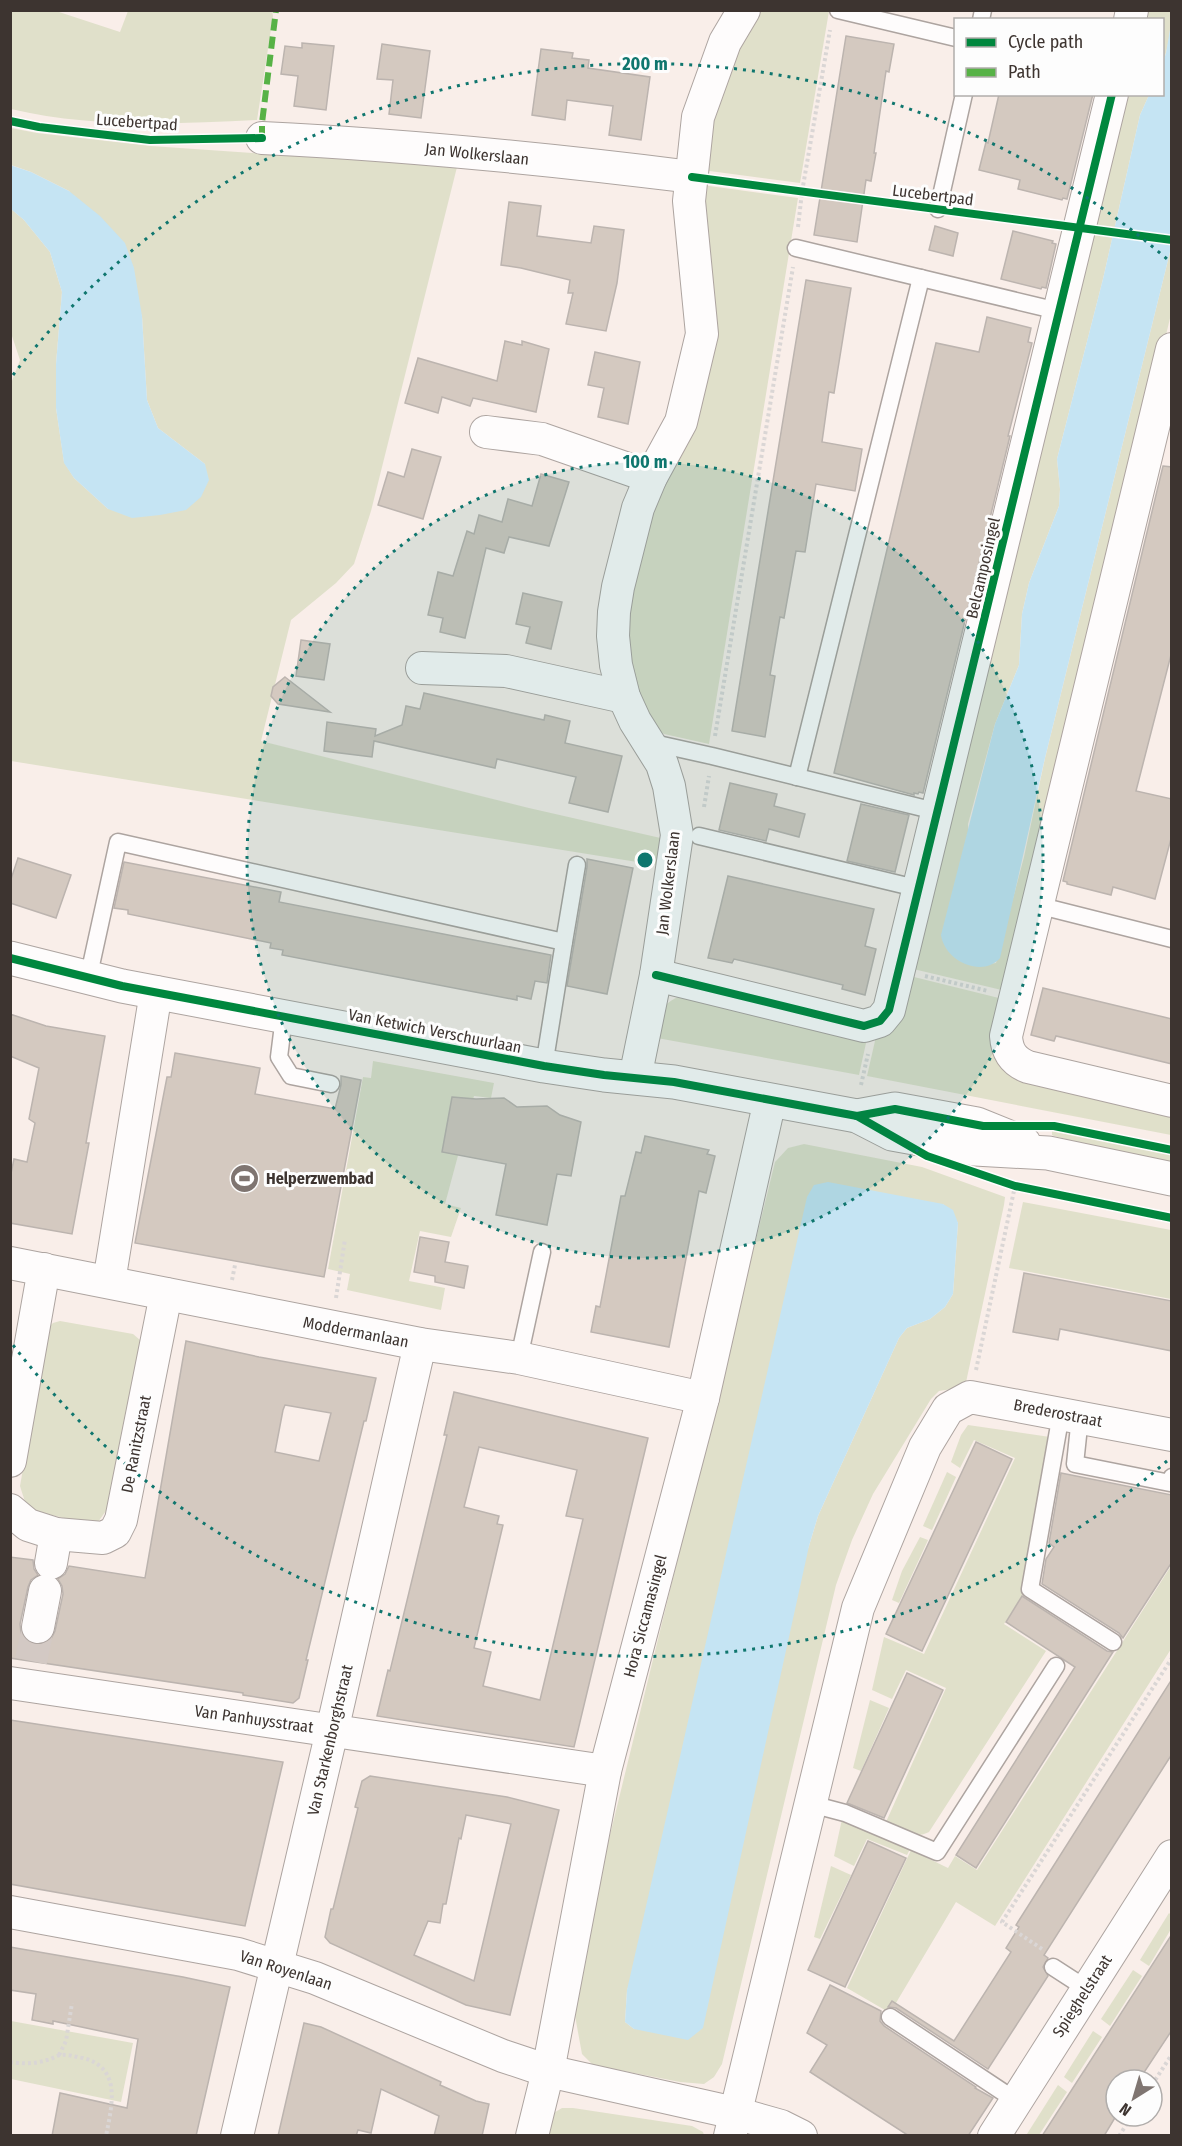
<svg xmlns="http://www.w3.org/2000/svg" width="1182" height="2146" font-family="'Fira Sans Condensed',sans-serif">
	<rect width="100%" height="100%" fill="#f9eee9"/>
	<g fill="#e0e0ca" fill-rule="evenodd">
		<path d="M11 10 56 11 120 32 128 11H272L273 16 257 120C175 124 91 128 11 109Z"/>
		<polygon points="757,11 829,11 800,183 702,170 723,74"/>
		<path d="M1144 11H1171C1171 28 1169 46 1163 62L1162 20H1142Z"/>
		<polygon points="1122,95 1149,95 1140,115 1103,279 1057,459 1060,489 1059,506 1029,583 1022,614 1019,665 995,724 968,824 974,966 996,963 1024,857 1045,758 1171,248 1171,314 1010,992 909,968"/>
		<polygon points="11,128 37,133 151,146 457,167 371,511 354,564 336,583 291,620 261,741 529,808 665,839 662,866 11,761 10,386 20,360 11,333 11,209 24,220 50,252 62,292 56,364 56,408 64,462 74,478 108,509 205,464 158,428 147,400 142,316 69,191 31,172 11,165"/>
		<polygon points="702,185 798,198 709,744 664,734 655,728 636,702 626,613 639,537 684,443"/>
		<polygon points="906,975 1007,1000 996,1049 1171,1110 1171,1135 867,1076 877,1032"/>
		<path d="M687 995 868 1034 859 1075 657 1038C662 1015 659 1000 687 995Z"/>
		<polygon points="373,1061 494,1083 491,1098 474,1096 445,1204 461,1208 451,1237 420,1231 409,1281 445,1288 441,1310 347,1290 350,1274 328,1269 363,1077 371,1078"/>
		<polygon points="1052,1131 1171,1154 1171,1165 1054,1136 1052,1135"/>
		<path d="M804 1144 922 1167 1005 1197 1004 1205 965 1387 939 1391 931 1399 873 1494 852 1540 836 1585 722 2064 714 2077 704 2084 680 2082 593 2065 582 2054 571 1994 775 1162 788 1148ZM943 1204 958 1223 953 1294 945 1307 930 1319 907 1328 899 1338 818 1516 809 1546 634 2029 625 2022 627 1990Z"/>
		<polygon points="1023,1202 1171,1230 1171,1299 1009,1268"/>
		<polygon points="60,1321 133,1334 140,1340 143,1353 108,1508 98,1522 89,1524 35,1511 26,1505 20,1486 48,1328 53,1323"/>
		<path d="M968 1425 1050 1437 1022 1597 1004 1624 1046 1651 929 1832C913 1840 901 1829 886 1822L946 1688 906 1670 892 1699 872 1690 884 1637 924 1654 1015 1458 974 1440 960 1468 951 1462 961 1435Z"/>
		<polygon points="947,1472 956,1477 932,1530 923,1526"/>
		<polygon points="920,1537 928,1540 899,1603 892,1600 902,1571"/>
		<polygon points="1171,1566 1171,1649 995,1926 956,1902 890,2013 847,1988 911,1850 948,1868 955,1856 977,1870"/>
		<polygon points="870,1700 889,1708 861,1771 853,1768"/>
		<polygon points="842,1819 910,1849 907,1855 867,1839 854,1866 834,1856"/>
		<polygon points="831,1866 851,1875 820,1939 814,1937"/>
		<polygon points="1169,1913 1171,1915 1171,1929 1149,1966 1140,1960"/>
		<polygon points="1133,1970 1142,1976 1110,2026 1101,2019"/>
		<polygon points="11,2021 133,2043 121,2102 11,2079"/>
		<polygon points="1093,2031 1102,2037 1072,2083 1064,2077"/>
		<polygon points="1058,2085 1067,2092 1039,2135 1027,2134"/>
		<polygon points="562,2108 573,2108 692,2126 703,2132 704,2135 544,2136 552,2114"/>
	</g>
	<g fill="#c5e4f3">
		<path d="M1171 24V248L1045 758 1000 958C983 978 945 962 941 935L995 724 1019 665 1022 614 1029 583 1059 506 1060 489 1057 459 1103 279 1140 115 1149 95 1162 94 1163 62 1166 53Z"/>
		<polygon points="10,165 31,172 69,191 100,216 125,243 134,268 142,316 147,400 158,428 205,464 209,480 201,497 186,510 160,515 132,518 108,509 74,478 64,463 56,408 56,364 62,292 50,252 24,220 11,209"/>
		<polygon points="828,1182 943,1204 953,1210 958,1223 953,1294 945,1307 930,1319 907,1328 899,1338 818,1516 809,1546 703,2028 688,2040 634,2029 625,2022 627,1990 807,1197 814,1185"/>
	</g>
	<g fill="#d4c9c0" stroke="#bcb4af" stroke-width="1.5" fill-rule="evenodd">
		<polygon points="846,36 894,44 889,72 886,71 874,153 876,153 871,181 866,180 857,242 814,235"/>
		<polygon points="302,43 334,46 326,110 294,106 298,76 281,74 285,46 302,48"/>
		<polygon points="382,44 430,51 421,118 389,114 393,80 377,79"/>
		<polygon points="541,49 573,53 572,58 589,60 588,68 650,77 641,140 609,135 613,106 567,100 565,120 532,115"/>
		<polygon points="999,94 1093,94 1067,199 1063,198 1062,200 1018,189 1020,180 979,170 986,142 988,143"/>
		<polygon points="509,202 541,206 537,236 591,243 594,226 624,230 617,283 606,331 566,324 573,293 568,293 570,280 521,268 501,265"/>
		<polygon points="935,226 958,233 953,256 929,250"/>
		<polygon points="1013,231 1053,241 1052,243 1056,244 1046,288 1042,287 1041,289 1001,279"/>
		<polygon points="806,280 851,288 834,393 829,392 822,442 862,449 855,491 816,484 805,552 796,551 784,618 780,617 770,675 775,676 765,737 732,731"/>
		<polygon points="987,317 1031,328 1028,342 1032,343 1008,436 1010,436 923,793 919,792 918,794 914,793 914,795 834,773 936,343 979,352"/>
		<polygon points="505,341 522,345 522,341 549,349 536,412 473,398 470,406 442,397 438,413 405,403 418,358 497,381"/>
		<polygon points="595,352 640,362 628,424 598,417 604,388 588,385"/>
		<polygon points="412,449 441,457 423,519 378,505 388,472 404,477"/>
		<polygon points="1163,466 1172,467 1172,651 1136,791 1172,799 1172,835 1155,899 1113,887 1111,895 1067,884 1067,882 1063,881"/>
		<polygon points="541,474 569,482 549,546 509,537 504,553 486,548 465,638 440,632 443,618 428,615 438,572 453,576 467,531 474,534 479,515 502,522 508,499 532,506"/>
		<polygon points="523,593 562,602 551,649 526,643 530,627 516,624"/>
		<polygon points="301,640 330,644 324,680 296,676"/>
		<polygon points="285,677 330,712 278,704 271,696 273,687"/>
		<polygon points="424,693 544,720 545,715 570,721 565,743 622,756 608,812 569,803 576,777 497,759 495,768 374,741 372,757 324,751 327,722 376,729 375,736 402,725 406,706 420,709"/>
		<polygon points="730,783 777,794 774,806 805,814 799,837 769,829 766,841 719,830"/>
		<polygon points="861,804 909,815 895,872 847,861"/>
		<polygon points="18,858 71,875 56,918 10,903 10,882"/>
		<polygon points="587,859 633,868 607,994 567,986 587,867"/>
		<polygon points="124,862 281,892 279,902 551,955 547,983 535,981 531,999 517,996 517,1000 282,955 283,950 270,948 271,943 128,914 128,910 114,908"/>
		<polygon points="728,876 874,909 865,946 876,949 865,995 842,989 843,985 777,969 734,959 732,963 708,958"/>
		<polygon points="1043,988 1172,1019 1172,1064 1056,1036 1054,1041 1031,1035"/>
		<polygon points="10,1014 46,1026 105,1036 86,1143 89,1143 72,1234 10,1223 10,1178 14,1159 27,1162 35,1123 29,1119 39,1068 10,1056"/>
		<polygon points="175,1053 260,1068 255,1094 335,1109 341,1085 341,1076 361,1080 324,1277 135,1243 167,1077 171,1077"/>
		<polygon points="452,1097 476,1099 504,1098 517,1107 547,1106 560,1115 581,1122 571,1176 557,1174 547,1225 496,1215 506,1164 442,1152"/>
		<polygon points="645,1136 709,1150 707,1154 715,1156 706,1193 699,1191 669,1347 591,1332 596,1306 600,1307 621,1196 625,1196 636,1152 641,1153"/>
		<polygon points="420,1237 449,1242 445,1262 468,1266 464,1288 435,1282 435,1276 414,1272"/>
		<polygon points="1024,1273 1172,1301 1172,1351 1060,1329 1058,1340 1013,1332"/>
		<path d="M186 1341 259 1357 376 1378 366 1421H364L306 1660H308L299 1698 293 1703 243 1695V1693L10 1658V1557L33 1560 34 1569 38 1575 31 1580 28 1587 20 1624 21 1633 26 1640 35 1645 44 1644 51 1639 55 1631 63 1594 62 1586 58 1579 65 1574 69 1566 145 1578ZM285 1405 331 1413 319 1461 275 1452 283 1410Z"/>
		<path d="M454 1392 648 1438 574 1747 377 1716 388 1670 390 1671 447 1435H444ZM479 1447 577 1470 566 1516 583 1519 540 1700 483 1686 491 1652 474 1648 503 1525 497 1524 499 1516 464 1507Z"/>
		<polygon points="976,1442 1012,1459 922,1651 886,1634"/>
		<polygon points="1061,1473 1172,1495 1172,1562 1123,1638 1119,1633 1042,1584 1046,1559 1054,1547 1049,1543"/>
		<polygon points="1022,1596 1107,1651 1113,1652 976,1868 956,1855 1075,1667 1006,1622"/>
		<polygon points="907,1673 943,1690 884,1818 847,1803"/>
		<polygon points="1172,1679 1172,1754 1044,1955 1048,1958 1043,1967 1048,1976 988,2069 896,2008 888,2007 892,2001 954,2041 1011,1952 1006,1948 1019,1927 1016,1925"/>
		<polygon points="10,1720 283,1762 245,1926 10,1884"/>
		<path d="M370 1776 507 1797 559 1810 510 2015 466 2005 330 1943 325 1937 331 1909H333L358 1808 355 1807 362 1781ZM466 1815 511 1824 474 1981 414 1955 428 1921 440 1923 443 1904H446L459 1838 461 1839Z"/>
		<polygon points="868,1841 906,1858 845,1987 808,1970"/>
		<polygon points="1172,1934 1172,2030 1139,2080 1116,2080 1116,2116 1104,2136 1042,2136"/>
		<polygon points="10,1947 183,1977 230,1987 196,2136 52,2136 60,2093 127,2108 138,2039 53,2021 53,2024 32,2020 36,1994 10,1990"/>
		<polygon points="830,1985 881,2011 880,2021 884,2026 976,2087 975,2088 993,2098 968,2136 909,2136 810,2072 827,2045 807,2033"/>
		<polygon points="304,2023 321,2027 441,2082 440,2085 476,2101 489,2104 482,2136 434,2136 439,2116 381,2089 371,2133 358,2130 356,2136 278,2136"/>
	</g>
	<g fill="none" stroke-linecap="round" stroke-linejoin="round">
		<polyline stroke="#d3c9c4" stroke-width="32" stroke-dasharray="32 16" stroke-linecap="butt" points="31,1661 38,1627"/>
		<defs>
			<g id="lane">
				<polyline points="838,10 956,38"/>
				<polyline points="981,20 983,10"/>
				<polyline points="938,209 964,94"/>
				<polyline points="796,248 1058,311"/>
				<polyline points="649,742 712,756 939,812"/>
				<polyline points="797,777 921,278"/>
				<polyline points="699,836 920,889"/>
				<polyline points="1037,905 1172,939"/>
				<polyline points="564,942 577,865"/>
				<polyline points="88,979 118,842 564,942 544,1066"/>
				<polyline points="284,1017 279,1057 291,1076 331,1084"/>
				<polyline points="519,1358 542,1252"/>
				<polyline points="1061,1414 1030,1589 1113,1642"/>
				<polyline points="1080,1417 1075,1464 1170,1483 1172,1477"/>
				<polyline points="811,1804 845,1813 937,1852 1056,1666"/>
				<polyline points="1053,1967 1087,1989"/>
				<polyline points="890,2017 1015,2100"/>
			</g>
			<g id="street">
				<polyline points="1130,20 1132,10"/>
				<path d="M262 138C406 145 549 159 692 177"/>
				<path d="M1172 349 1006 1036C1007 1052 1013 1061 1028 1067L1172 1101"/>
				<polyline points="486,432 542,439 651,477"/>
				<polyline points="422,668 506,671 624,697"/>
				<polyline points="656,975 864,1026 880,1021 889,1010 1112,94"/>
				<polyline points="635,1078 656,975 677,835 669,786 662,764 635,721 624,697 616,665 613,636 614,612 618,587 638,508 651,477 681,422 702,334 689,201 698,117 725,42 744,10"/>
				<polyline points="10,1263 420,1344 519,1358 703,1398"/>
				<polyline points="109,1282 156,992"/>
				<polyline points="10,1461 44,1269"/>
				<polyline points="10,1510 28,1525 56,1534 103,1538 115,1532 121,1520 166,1294"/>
				<polyline points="51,1563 56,1534"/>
				<polyline points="38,1627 45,1591"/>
				<polyline points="10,1683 605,1771"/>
				<polyline points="10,1912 238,1954 315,1978 503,2056 548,2071 735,2113 781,2126 801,2136"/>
				<polyline points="237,2136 332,1731 420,1344"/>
				<polyline points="532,2136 548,2071 605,1771 703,1398 770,1100"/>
				<polyline points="730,2136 858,1608 925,1447 948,1409 970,1397 1172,1435"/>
				<polyline points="994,2136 1172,1856"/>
			</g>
			<g id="secondary">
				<polyline points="10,958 122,986 544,1066 604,1075 674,1082 857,1116 892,1134 975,1149 1048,1153 1172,1179"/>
				<polyline points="857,1116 895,1109 977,1124 1024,1143"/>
			</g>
		</defs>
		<use href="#lane" stroke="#ada4a0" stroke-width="19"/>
		<use href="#street" stroke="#ada4a0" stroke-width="34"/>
		<use href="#secondary" stroke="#ada4a0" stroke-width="35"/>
		<g stroke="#dad6d5" stroke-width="4" stroke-dasharray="3 3" stroke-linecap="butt">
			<polyline points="798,227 802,192 830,30"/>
			<polyline points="715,736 793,267"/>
			<polyline points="704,807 709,776"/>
			<polyline points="925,976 988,991"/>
			<polyline points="861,1085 868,1054"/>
			<polyline points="232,1280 235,1265"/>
			<polyline points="336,1298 345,1239"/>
			<polyline points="976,1370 1015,1186"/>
			<polyline points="1042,1949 1002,1922 1172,1658"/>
			<polyline points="59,2055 66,2041 72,2003"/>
			<path d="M10 2062C22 2064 35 2064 47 2060 52 2059 56 2056 60 2055 68 2054 75 2057 83 2058 122 2068 112 2105 106 2136"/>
			<polyline points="1152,2085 1172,2054"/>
			<polyline points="1119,2136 1132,2116"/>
		</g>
		<use href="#lane" stroke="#fefcfc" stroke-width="16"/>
		<use href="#street" stroke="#fefcfc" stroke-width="32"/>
		<use href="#secondary" stroke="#fefcfc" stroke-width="33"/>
		<polyline stroke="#57b246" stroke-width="6" stroke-dasharray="12 6" stroke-linecap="butt" points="262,138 262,123 276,10"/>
		<defs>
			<g id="cycleway">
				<polyline points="10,121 39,127 150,140 262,138"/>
				<polyline points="692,177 1172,240"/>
				<polyline points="10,958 122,986 544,1066 604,1075 674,1082 857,1116 927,1156 1015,1186 1172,1218"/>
				<polyline points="656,975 864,1026 880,1021 889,1010 1112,94"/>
				<polyline points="857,1116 895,1109 983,1126 1054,1126 1172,1150"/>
			</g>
		</defs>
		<use href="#cycleway" stroke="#fdfdfd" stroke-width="11"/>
		<use href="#cycleway" stroke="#00873e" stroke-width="8"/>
	</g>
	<circle cx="645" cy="860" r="398" fill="#0f766e" fill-opacity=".12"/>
	<g fill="none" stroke="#0f766e" stroke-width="3" stroke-dasharray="3 6">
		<circle cx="645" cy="860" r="398"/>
		<path d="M1167 1461A796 796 0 0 1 13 1345M13 375A796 796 0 0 1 1167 259"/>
	</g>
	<defs>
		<symbol id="stadium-disc" viewBox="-11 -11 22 22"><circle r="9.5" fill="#7f7571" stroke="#fdfdfd"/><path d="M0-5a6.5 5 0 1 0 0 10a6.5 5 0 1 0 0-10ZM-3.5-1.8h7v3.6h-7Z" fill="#fff"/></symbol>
	</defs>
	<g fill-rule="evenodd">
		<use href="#stadium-disc" x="228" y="1162" width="33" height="33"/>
	</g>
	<g text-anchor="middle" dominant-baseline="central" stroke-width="6" stroke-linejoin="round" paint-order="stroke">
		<g font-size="16" fill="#3d3430" stroke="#fdfdfd">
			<text transform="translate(137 122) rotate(4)">Lucebertpad</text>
			<text transform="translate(477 154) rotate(6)">Jan Wolkerslaan</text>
			<text transform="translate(933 195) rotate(7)">Lucebertpad</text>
			<text transform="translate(983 568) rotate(-77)">Belcamposingel</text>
			<text transform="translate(668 883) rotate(-83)">Jan Wolkerslaan</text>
			<text transform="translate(435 1031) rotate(11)">Van Ketwich Verschuurlaan</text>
			<text transform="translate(356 1332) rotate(11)">Moddermanlaan</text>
			<text transform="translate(1058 1413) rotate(11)">Brederostraat</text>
			<text transform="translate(136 1444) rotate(-79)">De Ranitzstraat</text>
			<text transform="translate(645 1616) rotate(-75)">Hora Siccamasingel</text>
			<text transform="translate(254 1719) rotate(8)">Van Panhuysstraat</text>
			<text transform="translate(330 1740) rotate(-77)">Van Starkenborghstraat</text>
			<text transform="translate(286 1970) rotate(18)">Van Royenlaan</text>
			<text transform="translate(1082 1996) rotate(-57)">Spieghelstraat</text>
		</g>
		<g font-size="16" font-weight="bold" fill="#3d3430" stroke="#fdfdfd" text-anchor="start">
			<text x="266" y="1178">Helperzwembad</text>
		</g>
	</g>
	<circle cx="645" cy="860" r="9" fill="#0f766e" stroke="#fdfdfd" stroke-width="3"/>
	<g font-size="18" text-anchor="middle" font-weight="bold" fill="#0f766e" stroke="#fdfdfd" stroke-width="6" stroke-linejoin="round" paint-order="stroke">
		<text x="645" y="70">200 m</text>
		<text x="645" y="468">100 m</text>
	</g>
	<rect width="1182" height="2146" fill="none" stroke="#3d3430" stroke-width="24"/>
	<rect x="954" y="18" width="210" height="78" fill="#fdfdfd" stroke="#b0adab" stroke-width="1.5"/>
	<rect x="966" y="38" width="30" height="9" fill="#00873e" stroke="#b0adab" stroke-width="1.5"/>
	<text x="1008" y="48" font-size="18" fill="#3d3430">Cycle path</text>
	<rect x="966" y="68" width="30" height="9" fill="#57b246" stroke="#b0adab" stroke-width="1.5"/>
	<text x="1008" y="78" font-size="18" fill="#3d3430">Path</text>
	<g transform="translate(1134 2098) rotate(217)"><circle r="28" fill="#fdfdfd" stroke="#b0adab" stroke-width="1.5"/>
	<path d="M0-4.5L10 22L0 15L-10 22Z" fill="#7f7571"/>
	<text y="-9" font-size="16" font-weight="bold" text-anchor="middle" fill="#3d3430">N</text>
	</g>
</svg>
